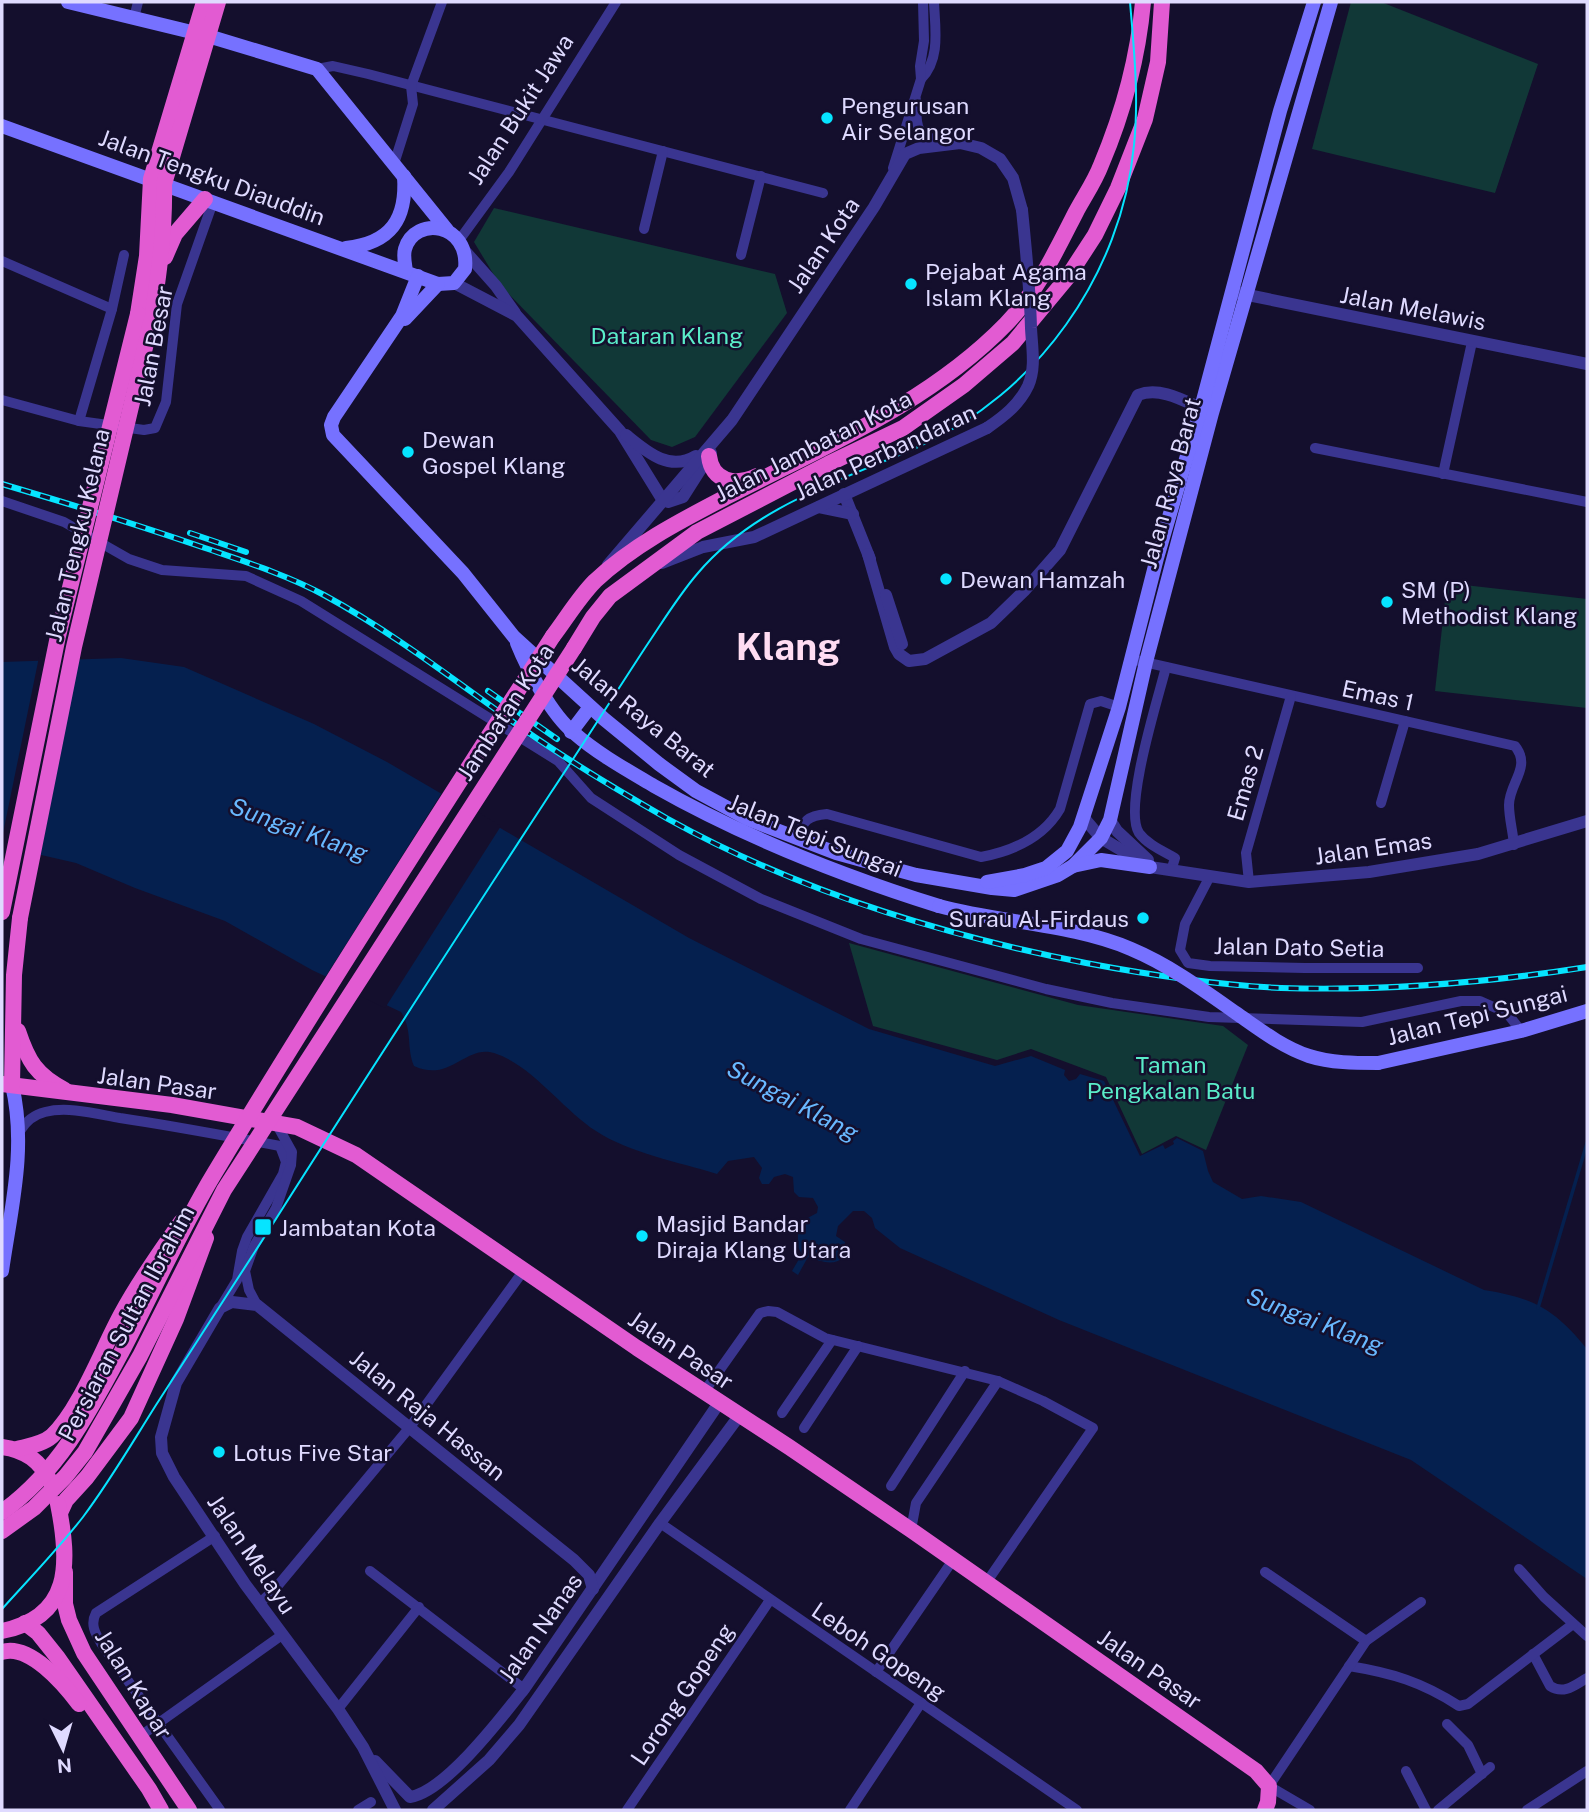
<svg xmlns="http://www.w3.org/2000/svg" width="1589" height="1812" font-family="'Public Sans',sans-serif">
	<rect width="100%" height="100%" fill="#140f2d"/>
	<g fill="#113837">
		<polygon points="1351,2 1381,2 1538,64 1495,193 1312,149"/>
		<polygon points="494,208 775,274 787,313 695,437 672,447 651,440 500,285 474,242"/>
		<polygon points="1447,583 1587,599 1587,708 1435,691"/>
		<polygon points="849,943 1078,1005 1223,1026 1248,1045 1206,1150 1176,1136 1142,1154 1106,1077 1031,1049 997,1060 873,1026"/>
	</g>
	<path fill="#05204f" d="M121 658 184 667 314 724 387 762 689 938 869 1029 995 1066 1031 1056 1065 1070 1064 1075 1069 1081 1076 1079 1080 1074 1104 1081 1140 1156 1163 1145 1165 1149 1174 1144 1173 1141 1177 1138 1203 1151 1208 1171 1213 1182 1242 1199 1261 1196 1301 1202 1484 1290C1535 1298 1555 1310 1587 1349V1579L1411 1460 1059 1320 900 1248 875 1228 872 1218 864 1211H853L838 1226 836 1236 845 1242 844 1257C833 1267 821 1261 808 1257L798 1275 792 1271 802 1254 798 1247V1223L817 1213 818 1207 813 1198 799 1197 794 1192 793 1177 785 1174 774 1177 769 1184H762L759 1178 762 1168 754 1157 728 1161 717 1174C679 1162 629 1153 596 1131 563 1110 532 1065 494 1053 466 1044 450 1083 414 1066 406 1047 413 1031 401 1012L312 970 225 921 135 888 76 863 2 846V662Z"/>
	<g fill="#140f2d">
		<polygon points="79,656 40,858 2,849 2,838 39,657"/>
		<polygon points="443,791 501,826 385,1008 324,979"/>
	</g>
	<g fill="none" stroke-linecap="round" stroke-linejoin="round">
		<polyline stroke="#05204f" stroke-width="3.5" points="1538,1308 1587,1143"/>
		<g stroke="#3a3590" stroke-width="10">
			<polyline points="134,18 138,2"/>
			<polyline points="317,69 333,66 368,74 823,193"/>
			<path d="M921 79C941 59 935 28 934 2"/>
			<path d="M916 100C917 131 915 135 946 143"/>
			<polyline points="394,164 413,104 411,86 442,2"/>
			<polyline points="893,168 921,79 920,66 924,41 923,2"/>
			<polyline points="644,229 663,151"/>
			<polyline points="460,239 509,172 616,2"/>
			<polyline points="741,255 761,176"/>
			<polyline points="2,261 112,309"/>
			<polyline points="2,400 79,421 144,430 155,428 166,402 177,304 213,202"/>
			<polyline points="79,421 112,309 124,255"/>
			<polyline points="1315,448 1587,502"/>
			<polyline points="1443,474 1472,342"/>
			<polyline points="2,501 64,522 129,559 162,570 246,576 301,601 558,761 591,798 679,855 761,899 861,939 1046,989 1112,1003 1209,1017 1362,1022 1461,1001 1480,1001 1507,1013 1521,1031"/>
			<path d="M1131 659C1259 687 1387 717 1515 746 1532 767 1509 783 1509 805 1509 818 1513 832 1514 845"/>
			<path d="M1166 667C1158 699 1123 808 1139 833 1148 845 1163 851 1175 858L1171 871"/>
			<polyline points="1381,803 1405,721"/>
			<path d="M797 838C804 820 807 816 827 814L981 857C1013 851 1043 838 1060 809L1090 704 1101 701 1119 707"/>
			<polyline points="1209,878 1185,924 1180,950 1188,963 1210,966 1305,968 1418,968"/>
			<polyline points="1249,882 1246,853 1291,696"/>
			<path d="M20 1131C26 1121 33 1115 45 1112 68 1106 97 1114 120 1118 174 1126 227 1136 280 1146L286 1162 283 1174 247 1237 242 1251 237 1280 220 1308"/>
			<polyline points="257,1305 249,1290 245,1271 254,1246 276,1208 291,1165 292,1152 277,1125"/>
			<polyline points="704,1392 760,1313 768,1311 777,1312 825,1338 998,1381 1043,1401 1093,1428 986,1583"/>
			<polyline points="782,1413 832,1340"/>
			<polyline points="804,1428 858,1346"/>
			<polyline points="891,1486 965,1371"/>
			<polyline points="660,1523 1077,1810"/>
			<polyline points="911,1530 916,1503 998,1381"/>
			<path d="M215 1536 96 1613C90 1624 95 1633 101 1643L220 1810"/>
			<polyline points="1519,1569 1544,1597 1587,1636"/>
			<polyline points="370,1571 524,1689"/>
			<polyline points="1265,1572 1366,1641"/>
			<polyline points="260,1603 275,1589 410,1427 524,1270"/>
			<path d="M1533 1654 1550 1686C1564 1695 1575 1685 1587 1678"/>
			<path d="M1349 1666C1392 1673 1422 1682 1459 1706L1468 1704 1573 1624"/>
			<polyline points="876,1672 953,1560"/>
			<polyline points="338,1709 419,1607"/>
			<polyline points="1447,1724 1468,1745 1482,1774"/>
			<polyline points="139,1737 282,1635"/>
			<polyline points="1406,1771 1426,1810"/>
			<polyline points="358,1810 371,1802"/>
			<polyline points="627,1810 770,1600"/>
			<polyline points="850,1810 921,1703"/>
			<polyline points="1310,1810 1269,1786 1366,1641 1421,1602"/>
			<polyline points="1438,1810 1490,1767"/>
			<polyline points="1527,1810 1587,1771"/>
		</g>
		<g stroke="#3a3590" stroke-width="12">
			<polyline points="464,250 496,286 515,313"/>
			<polyline points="454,283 517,316 620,431 662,499 668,502 683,497 711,453"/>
			<polyline points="1238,293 1587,364"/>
			<path d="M626 435C647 452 669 472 696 456"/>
			<polyline points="844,494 870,559"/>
			<polyline points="819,507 853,514"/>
			<path d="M868 554 895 647 899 654 909 661 925 659 991 623 1024 591 1060 550 1138 395C1161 386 1186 402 1207 411"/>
			<polyline points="662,563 703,547 754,537 987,428"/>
			<polyline points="608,565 732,420 874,207 905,154 919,148 960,143 981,148 1000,159 1013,178 1022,210"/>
			<polyline points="886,595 902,644"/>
			<polyline points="1083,817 1101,838 1150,867 1249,882 1369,872 1478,854 1587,821"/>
			<polyline points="1110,820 1117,831 1148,860"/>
			<path d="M375 1761 410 1797C445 1792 502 1717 524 1689L719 1403"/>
			<polyline points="395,1810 363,1747 338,1709 245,1584 174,1477 162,1453 161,1437 176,1383 220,1308 232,1302 257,1305 574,1560 589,1575 593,1589"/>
			<polyline points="433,1810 489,1760 519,1725 660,1523 739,1416"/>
		</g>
		<g stroke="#7671ff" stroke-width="14">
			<polyline points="68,2 208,36 317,69 447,230"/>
			<path d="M2 126 438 284 454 283 465 269C470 223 415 215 405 249 403 256 405 264 406 271"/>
			<path d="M346 248C391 243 407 219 404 176"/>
			<polyline points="418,276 402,316 334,417 331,425 333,435 463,573 514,637 604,719 659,764 696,791 748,819 836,853 916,875 992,888 1014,890 1058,875 1073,866 1101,838 1110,820 1146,662 1212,413 1331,2"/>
			<polyline points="405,319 438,284"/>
			<path d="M517 643C528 670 551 714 574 733 598 754 627 770 654 786 744 837 840 875 939 906"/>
			<polyline points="571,732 590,707"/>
			<polyline points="1073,866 1101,860 1150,867"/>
			<polyline points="987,882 1025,875 1046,868 1067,851 1080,827 1119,707 1157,558 1201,408 1280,111 1314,2"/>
			<polyline points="1378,1063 1521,1031 1587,1011"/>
			<path d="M2 1271C11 1208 27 1148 12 1085"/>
		</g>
		<g stroke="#e25bd2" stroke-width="16">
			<polyline points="165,257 175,234 205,199"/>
			<polyline points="138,314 147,256 151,179 204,2"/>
			<path d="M152 318C159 273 165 230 164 184L218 2"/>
			<path d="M709 456C712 482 736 486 757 476"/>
			<path d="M553 636C566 619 579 597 595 581 633 545 682 520 728 496 825 446 929 403 1006 324 1037 292 1056 251 1076 212 1084 197 1095 181 1101 165 1123 113 1138 58 1143 2"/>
			<polyline points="574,648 593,617 610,596 697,532 828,464 903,428 964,385 1013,343 1067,278 1095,235 1118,188 1145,119 1158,62 1162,2"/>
			<path d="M18 1031C28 1061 36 1075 65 1090"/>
			<polyline points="2,1084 172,1105 297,1127 356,1155 637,1348 789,1447 911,1530 1256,1771 1269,1786 1268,1802 1265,1810"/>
			<polyline points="12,1085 14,975 20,918"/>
			<path d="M2 1447C25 1450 41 1461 51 1483"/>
			<path d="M17 1449C29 1446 43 1444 52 1436 80 1410 103 1347 122 1313 139 1281 160 1252 181 1222"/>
			<polyline points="60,1513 66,1500 87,1477 131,1418 176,1319 206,1238"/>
			<polyline points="65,1572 65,1604 69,1620 84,1653 189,1810"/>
			<polyline points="25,1623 38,1633 58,1658 149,1789 161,1810"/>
			<path d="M2 1631C72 1617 70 1563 58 1504"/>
			<path d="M2 1652C29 1643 64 1684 79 1704"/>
		</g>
		<path stroke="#06e4ff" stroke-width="2" d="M2 1609C29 1579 58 1549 83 1517 110 1481 132 1443 156 1405 193 1348 230 1291 267 1233 360 1086 455 940 550 794 582 746 613 697 645 648 662 623 678 596 698 573 755 506 840 481 918 447 1037 394 1122 274 1134 145 1139 97 1134 49 1130 2"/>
		<defs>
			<g id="rail">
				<path d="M2 484C70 504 138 525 205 548 246 562 287 575 324 595 394 633 458 683 523 729 569 761 619 791 668 819 798 891 941 935 1086 963 1150 975 1215 985 1281 988 1383 991 1486 983 1587 967"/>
				<polyline points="190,533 246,552"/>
				<polyline points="488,691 557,739"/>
			</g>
		</defs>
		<use href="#rail" stroke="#06e4ff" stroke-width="6"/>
		<use href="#rail" stroke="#140f2d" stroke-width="3.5" stroke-dasharray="10" stroke-linecap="butt"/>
		<path stroke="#3a3590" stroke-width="12" d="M987 428C1003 417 1019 405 1028 386 1036 368 1032 348 1031 328 1030 288 1026 249 1022 210"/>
		<path stroke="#7671ff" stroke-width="14" d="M939 906C1001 923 1073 924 1131 949 1169 965 1202 989 1236 1013 1259 1029 1282 1047 1309 1056 1331 1063 1355 1063 1378 1063"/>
		<g stroke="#e25bd2" stroke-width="16">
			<polyline points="2,912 58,636 138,314"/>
			<polyline points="20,918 74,647 152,318"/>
			<path d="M2 1512C58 1472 89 1413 121 1353 152 1294 179 1232 214 1174 323 993 438 815 553 636"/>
			<polyline points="2,1531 34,1508 65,1477 85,1452 140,1356 224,1190 574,648"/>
		</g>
	</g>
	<g fill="#06e4ff" stroke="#140f2d" stroke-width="2.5">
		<circle cx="827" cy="118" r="7"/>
		<circle cx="911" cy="284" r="7"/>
		<circle cx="408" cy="452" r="7"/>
		<circle cx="946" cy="579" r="7"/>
		<circle cx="1387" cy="602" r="7"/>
		<circle cx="1143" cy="918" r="7"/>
		<rect x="254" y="1218" width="18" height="18" rx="3.5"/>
		<circle cx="642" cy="1236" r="7"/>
		<circle cx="219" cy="1452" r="7"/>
	</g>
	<g text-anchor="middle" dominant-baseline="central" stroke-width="5" stroke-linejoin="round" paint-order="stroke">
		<g font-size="23" fill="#dfdaff" stroke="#140f2d" text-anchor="start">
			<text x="841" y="105">Pengurusan<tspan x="841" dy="26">Air Selangor</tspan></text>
			<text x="925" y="271">Pejabat Agama<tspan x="925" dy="26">Islam Klang</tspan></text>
			<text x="422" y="439">Dewan<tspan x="422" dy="26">Gospel Klang</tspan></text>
			<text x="960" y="579">Dewan Hamzah</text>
			<text x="1401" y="589">SM (P)<tspan x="1401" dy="26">Methodist Klang</tspan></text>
			<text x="1129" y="918" text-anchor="end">Surau Al-Firdaus</text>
			<text x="656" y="1223">Masjid Bandar<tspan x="656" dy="26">Diraja Klang Utara</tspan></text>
			<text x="279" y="1227">Jambatan Kota</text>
			<text x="233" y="1452">Lotus Five Star</text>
		</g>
		<g font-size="23" fill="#dfdaff" stroke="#140f2d">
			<text transform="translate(520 109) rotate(-57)">Jalan Bukit Jawa</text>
			<text transform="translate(212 177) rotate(20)">Jalan Tengku Diauddin</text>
			<text transform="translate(823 245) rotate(-56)">Jalan Kota</text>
			<text transform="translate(1413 308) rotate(11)">Jalan Melawis</text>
			<text transform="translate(153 346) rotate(-79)">Jalan Besar</text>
			<text transform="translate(813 446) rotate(-27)">Jalan Jambatan Kota</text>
			<text transform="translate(885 452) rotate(-25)">Jalan Perbandaran</text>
			<text transform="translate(1170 483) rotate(-75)">Jalan Raya Barat</text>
			<text transform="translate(77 535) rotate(-77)">Jalan Tengku Kelana</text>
			<text transform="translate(1378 695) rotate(12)">Emas 1</text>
			<text transform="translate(505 712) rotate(-57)">Jambatan Kota</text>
			<text transform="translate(644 717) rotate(39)">Jalan Raya Barat</text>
			<text transform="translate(1245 783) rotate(-74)">Emas 2</text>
			<text transform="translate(815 835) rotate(22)">Jalan Tepi Sungai</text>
			<text transform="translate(1373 848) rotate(-8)">Jalan Emas</text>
			<text transform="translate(1299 947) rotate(1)">Jalan Dato Setia</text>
			<text transform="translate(1477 1015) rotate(-14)">Jalan Tepi Sungai</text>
			<text transform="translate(157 1083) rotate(8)">Jalan Pasar</text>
			<text transform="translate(126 1323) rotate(-62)">Persiaran Sultan Ibrahim</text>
			<text transform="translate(681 1350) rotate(34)">Jalan Pasar</text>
			<text transform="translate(428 1415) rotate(39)">Jalan Raja Hassan</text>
			<text transform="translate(252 1554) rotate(56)">Jalan Melayu</text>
			<text transform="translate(540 1628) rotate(-55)">Jalan Nanas</text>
			<text transform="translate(879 1651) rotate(34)">Leboh Gopeng</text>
			<text transform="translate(1150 1669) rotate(35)">Jalan Pasar</text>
			<text transform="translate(134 1684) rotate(58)">Jalan Kapar</text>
			<text transform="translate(682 1694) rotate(-56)">Lorong Gopeng</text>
		</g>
		<g font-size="23" fill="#5aecc9" stroke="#140f2d">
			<text x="667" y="335">Dataran Klang</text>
			<text x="1171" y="1064">Taman<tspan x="1171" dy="26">Pengkalan Batu</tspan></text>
		</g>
		<g font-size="24" font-style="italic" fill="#68b8ff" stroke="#140f2d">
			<text transform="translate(299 829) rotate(20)">Sungai Klang</text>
			<text transform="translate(793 1100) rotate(28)">Sungai Klang</text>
			<text transform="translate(1315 1320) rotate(21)">Sungai Klang</text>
		</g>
		<g font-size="37" font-weight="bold" fill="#ffdcf2" stroke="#140f2d">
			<text x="788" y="646">Klang</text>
		</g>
	</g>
	<rect width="1589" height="1812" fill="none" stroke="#dfdaff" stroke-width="7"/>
	<g transform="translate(63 1749) rotate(175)" stroke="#140f2d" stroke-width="5" paint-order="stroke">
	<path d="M0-5L12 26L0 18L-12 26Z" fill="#dfdaff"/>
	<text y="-10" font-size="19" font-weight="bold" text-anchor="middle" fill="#dfdaff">N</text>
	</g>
</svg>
